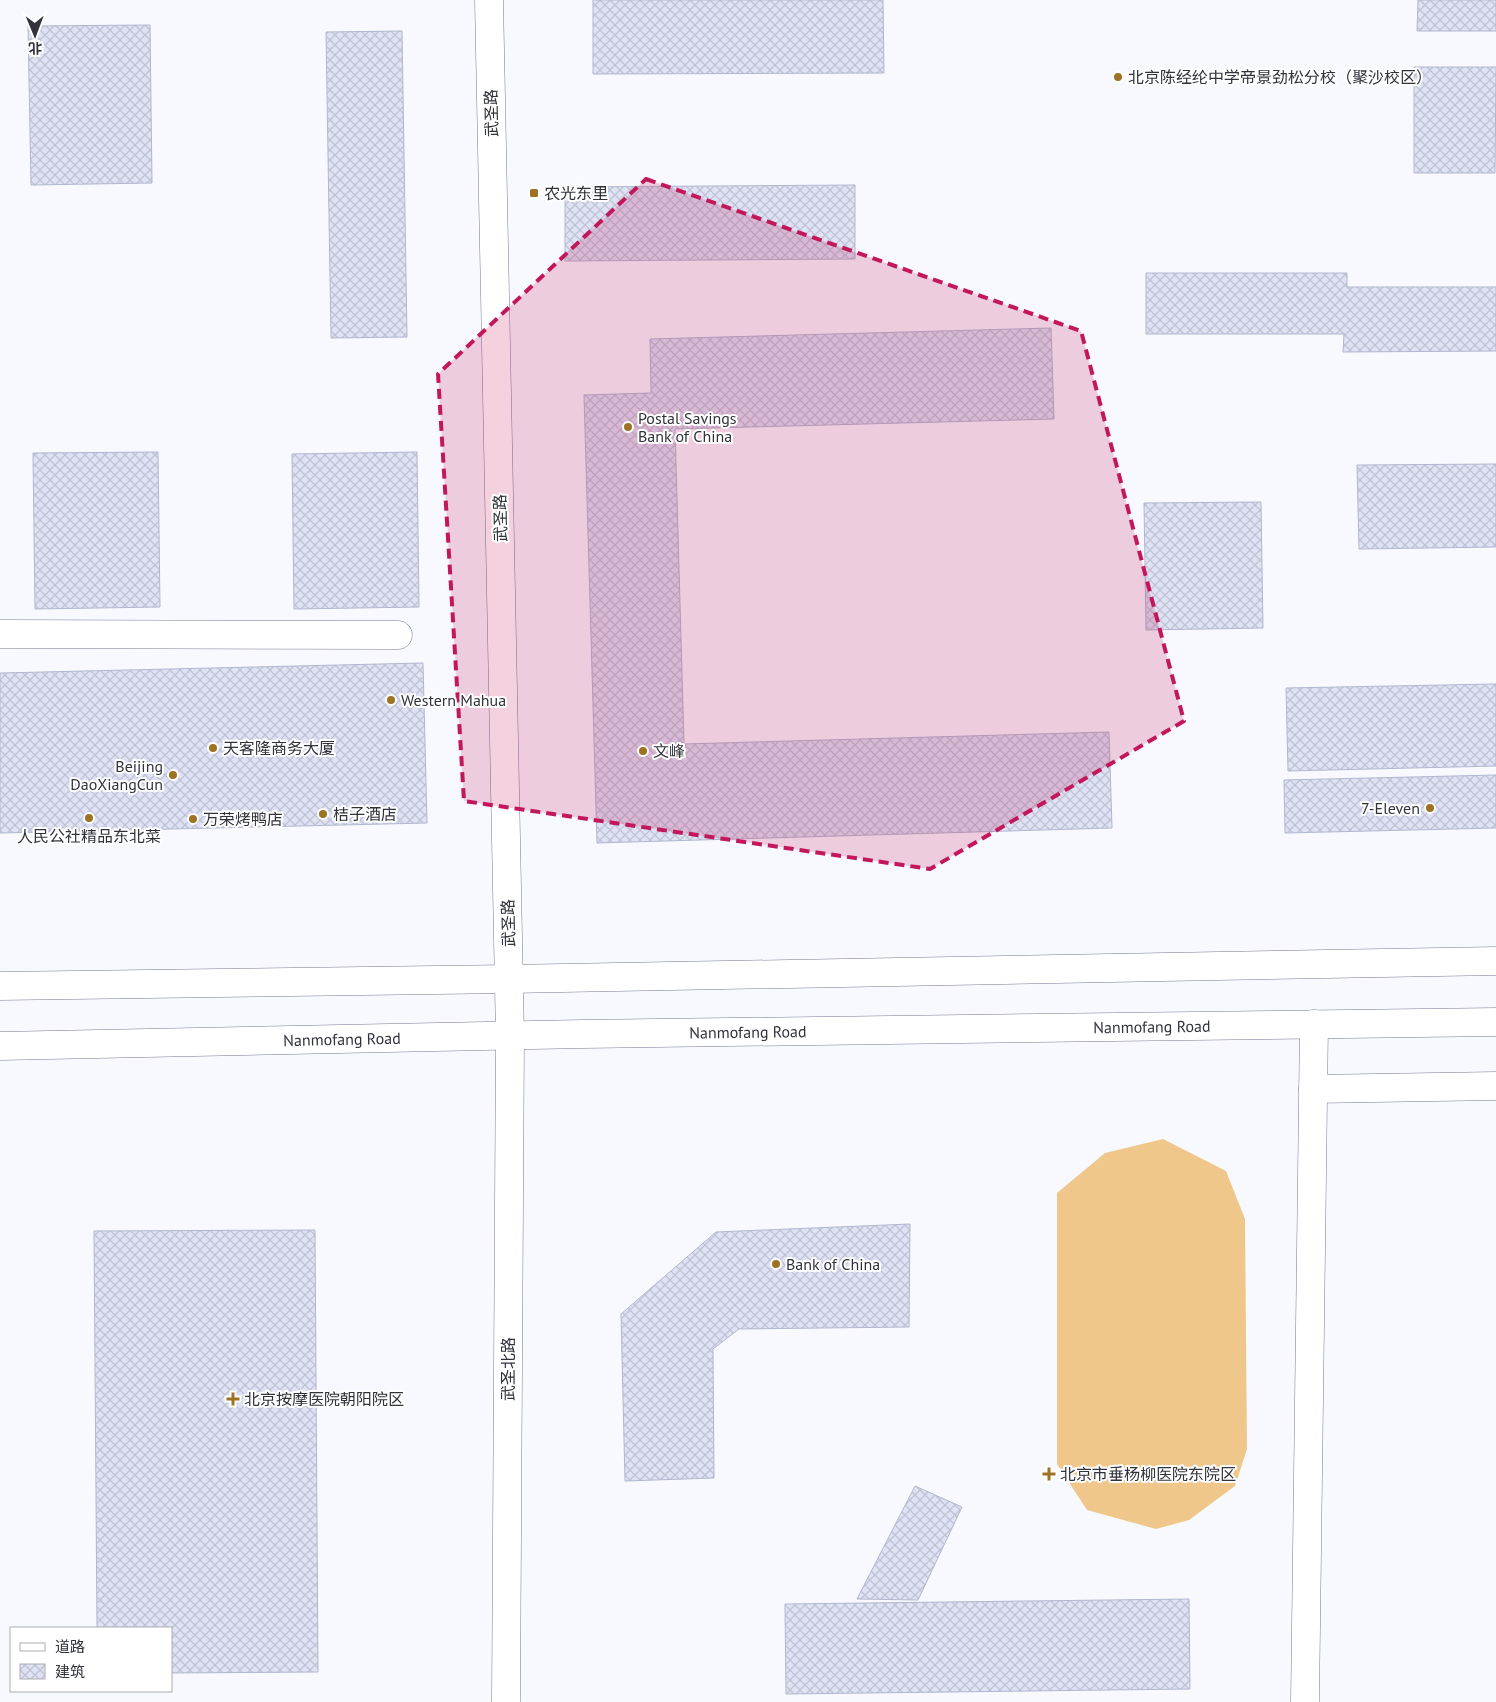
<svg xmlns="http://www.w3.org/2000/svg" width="1496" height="1702" font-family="'PT Sans','Noto Sans SC',sans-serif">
	<defs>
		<pattern id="building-cross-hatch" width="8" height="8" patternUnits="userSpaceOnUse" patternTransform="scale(1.25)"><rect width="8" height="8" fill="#dee2f4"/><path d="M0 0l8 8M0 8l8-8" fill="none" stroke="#bfc2d2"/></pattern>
	</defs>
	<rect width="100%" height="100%" fill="#f7f9fe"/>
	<polygon fill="#efc78a" points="1163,1139 1226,1171 1245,1219 1247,1449 1235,1486 1189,1520 1156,1529 1087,1510 1057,1464 1057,1193 1105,1153"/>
	<g fill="url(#building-cross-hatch)" stroke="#b1b7d0">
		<polygon points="593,0 883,0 884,73 593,74"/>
		<polygon points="1418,0 1496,0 1496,31 1417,31"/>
		<polygon points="150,25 152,183 31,185 28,26"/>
		<polygon points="402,31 407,337 331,338 326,32"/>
		<polygon points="1414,67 1496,67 1495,173 1414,173"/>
		<polygon points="855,185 855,259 565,261 565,187"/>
		<polygon points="1146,273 1347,273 1347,287 1496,287 1496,351 1343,352 1344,334 1146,334"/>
		<polygon points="1051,328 1054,419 675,429 684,744 1109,732 1112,828 597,843 584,395 651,393 650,339"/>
		<polygon points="158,452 160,607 35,609 33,453"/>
		<polygon points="417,452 419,607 294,609 292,454"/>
		<polygon points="1496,464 1496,547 1359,549 1357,465"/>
		<polygon points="1261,502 1263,628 1146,630 1144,503"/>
		<polygon points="423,663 427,823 0,833 0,673"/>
		<polygon points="1496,684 1496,766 1288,771 1286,688"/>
		<polygon points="1496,775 1496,828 1285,833 1284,780"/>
		<polygon points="910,1224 909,1327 739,1329 713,1349 714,1478 625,1481 621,1314 716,1232"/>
		<polygon points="315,1230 318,1672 171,1673 171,1628 97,1628 94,1231"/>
		<polygon points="915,1486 962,1507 918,1600 857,1599"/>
		<polygon points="1189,1599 1190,1689 786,1694 785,1604"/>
	</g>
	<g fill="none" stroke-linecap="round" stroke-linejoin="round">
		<defs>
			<g id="minor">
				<polyline points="489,0 510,1036 506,1702"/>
				<polyline points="0,634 398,635"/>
				<polyline points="1313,1089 1496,1086"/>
				<polyline points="1305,1702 1314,1024"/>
			</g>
			<g id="major">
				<polyline points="0,986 509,979 1496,961"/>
				<path id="s1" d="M0 1046 583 1034 1496 1022"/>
			</g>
		</defs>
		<use href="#minor" stroke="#767b93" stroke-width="29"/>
		<use href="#major" stroke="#767b93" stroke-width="29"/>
		<use href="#minor" stroke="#fff" stroke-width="28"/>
		<use href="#major" stroke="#fff" stroke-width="28"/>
	</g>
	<path fill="#c2185b" fill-opacity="0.2" stroke="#c2185b" stroke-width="4" stroke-dasharray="10 6" stroke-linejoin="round" d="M646 179 1081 331 1184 721 930 869 464 801 438 374Z"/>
	<g fill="#9e7223" stroke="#fff" stroke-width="2">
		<circle cx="1118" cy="77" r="5"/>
		<rect x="529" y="188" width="10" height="10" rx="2.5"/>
		<circle cx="628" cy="427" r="5"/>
		<circle cx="391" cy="700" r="5"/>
		<circle cx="213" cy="748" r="5"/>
		<circle cx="643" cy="751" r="5"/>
		<circle cx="173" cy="775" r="5"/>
		<circle cx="1430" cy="808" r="5"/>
		<circle cx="323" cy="814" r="5"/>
		<circle cx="89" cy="818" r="5"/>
		<circle cx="193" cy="819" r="5"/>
		<circle cx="776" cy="1264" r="5"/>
		<path d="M230.5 1391.5h5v5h5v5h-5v5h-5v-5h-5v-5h5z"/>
		<path d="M1046.5 1466.5h5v5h5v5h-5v5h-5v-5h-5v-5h5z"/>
	</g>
	<g text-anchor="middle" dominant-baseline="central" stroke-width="4" stroke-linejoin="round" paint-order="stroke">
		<g font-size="16" fill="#30323c" stroke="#fff" text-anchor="start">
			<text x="1128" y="77">北京陈经纶中学帝景劲松分校（聚沙校区）</text>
			<text x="544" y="193">农光东里</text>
			<text x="638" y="418">Postal Savings<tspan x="638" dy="18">Bank of China</tspan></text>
			<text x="401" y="700">Western Mahua</text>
			<text x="223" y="748">天客隆商务大厦</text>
			<text x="653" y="751">文峰</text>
			<text x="163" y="766" text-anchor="end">Beijing<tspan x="163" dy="18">DaoXiangCun</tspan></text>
			<text x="1420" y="808" text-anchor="end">7-Eleven</text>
			<text x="333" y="814">桔子酒店</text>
			<text x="203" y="819">万荣烤鸭店</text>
			<text x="89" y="836" text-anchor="middle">人民公社精品东北菜</text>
			<text x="786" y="1264">Bank of China</text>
			<text x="244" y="1399">北京按摩医院朝阳院区</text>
			<text x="1060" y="1474">北京市垂杨柳医院东院区</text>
		</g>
		<g font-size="16" fill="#30323c" stroke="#fff">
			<text transform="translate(491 113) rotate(-91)">武圣路</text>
			<text transform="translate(500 518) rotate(-91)">武圣路</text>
			<text transform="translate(508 923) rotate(-91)">武圣路</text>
			<text stroke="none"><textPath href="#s1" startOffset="1152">Nanmofang Road</textPath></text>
			<text stroke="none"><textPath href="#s1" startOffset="748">Nanmofang Road</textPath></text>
			<text stroke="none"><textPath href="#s1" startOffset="342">Nanmofang Road</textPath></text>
			<text transform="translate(508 1369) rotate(-90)">武圣北路</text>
		</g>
	</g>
	<rect x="10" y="1627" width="162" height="65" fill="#ffffff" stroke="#acadb1"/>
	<rect x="20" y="1643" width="25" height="8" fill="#ffffff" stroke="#acadb1"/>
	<text x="55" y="1652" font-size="15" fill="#30323c">道路</text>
	<rect x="20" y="1664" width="25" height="15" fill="url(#building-cross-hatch)" stroke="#acadb1"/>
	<text x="55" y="1677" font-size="15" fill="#30323c">建筑</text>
	<g transform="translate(35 35) rotate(179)" stroke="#ffffff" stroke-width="4" paint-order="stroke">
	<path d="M0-4L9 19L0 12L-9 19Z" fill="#30323c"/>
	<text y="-8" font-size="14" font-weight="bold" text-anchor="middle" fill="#30323c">北</text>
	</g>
</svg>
